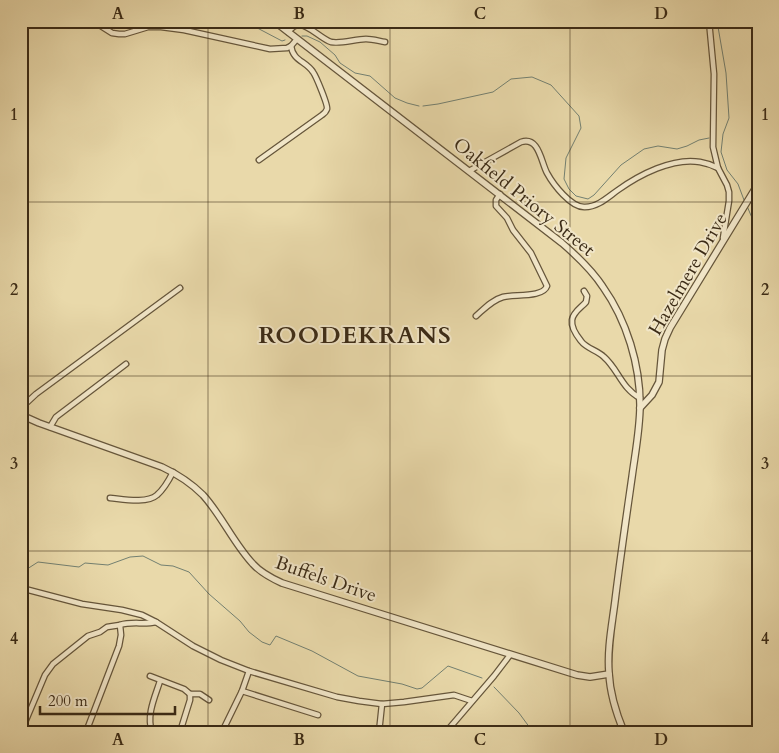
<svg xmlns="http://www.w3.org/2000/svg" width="779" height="753" font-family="Cardo,serif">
	<rect width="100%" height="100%" fill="#e9d9aa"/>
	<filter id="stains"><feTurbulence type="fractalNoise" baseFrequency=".004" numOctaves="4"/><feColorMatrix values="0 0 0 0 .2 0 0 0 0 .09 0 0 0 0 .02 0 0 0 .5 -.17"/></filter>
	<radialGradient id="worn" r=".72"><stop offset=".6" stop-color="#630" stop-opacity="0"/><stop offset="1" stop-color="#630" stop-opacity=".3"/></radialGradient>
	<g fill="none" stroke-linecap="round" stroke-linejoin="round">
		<g stroke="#738071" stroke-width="1">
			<polyline points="244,21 282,41 285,40"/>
			<polyline points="717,21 726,73 729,118 723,134 721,152 727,170 738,184 744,200"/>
			<polyline points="302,36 307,36 320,42 335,55 340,63 355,73 370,76 395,98 407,103 419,106"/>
			<polyline points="423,106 438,104 493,92 511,79 532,77 551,85 579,116 581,128 566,158 564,179 569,189 576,196 588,199 594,195 621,165 644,149 658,146 677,149 687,146 699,140 709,138"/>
			<polyline points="747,206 758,232"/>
			<polyline points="21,571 24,571 38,562 79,567 85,563 108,565 130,557 143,556 161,565 173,566 189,572 209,594 240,621 249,632 262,642 270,645 276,636 312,651 358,676 402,684 417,689 422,688 448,666 482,678"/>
			<polyline points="494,687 519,713 533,732"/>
		</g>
		<defs>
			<g id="minor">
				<polyline points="93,21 112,33 119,34 125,34 148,27 161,27 184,30 270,49 287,48 291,46 297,39"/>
				<polyline points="709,21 714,74 713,147 718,168 727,185 729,192 729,201 723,238"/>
				<path d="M288 32C291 29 293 26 297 25 306 22 321 39 331 42 342 44 355 39 366 39 372 39 379 41 385 42"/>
				<path d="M259 160 322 115C325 113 326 112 327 109 328 105 316 76 313 72 306 61 293 61 291 46"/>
				<path d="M469 171 521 142C539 136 541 162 547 173 553 184 571 208 585 207 598 207 608 197 618 190 639 175 673 157 700 162 706 163 712 165 718 168"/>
				<path d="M584 291 587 296 586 302C582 307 573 312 572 320 571 327 577 336 581 341 587 349 597 350 604 357 618 369 622 389 640 398"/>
				<path d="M476 316C484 309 492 300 503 297 514 294 543 298 547 286L531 253 513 230 507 218 496 206V200L500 194"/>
				<polyline points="21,408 36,394 180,288"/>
				<polyline points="50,427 56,417 126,364"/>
				<path d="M110 498C122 499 147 504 157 495 164 489 169 480 173 472"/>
				<polyline points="21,588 82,604 122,610 142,615 156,622 193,646 221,660 249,671 337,697 359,701 382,704 404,702 454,695 472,701"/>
				<polyline points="150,676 184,689 190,694 200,694 209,700"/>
				<polyline points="242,691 318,715"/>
				<polyline points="252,729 260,732"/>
				<polyline points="21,732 45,675 53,664 88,636 100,632 107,627 120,625"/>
				<path d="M86 732 119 646 121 635 120 625C132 621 144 625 156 622"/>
				<path d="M152 732C146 715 155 697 160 681"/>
				<polyline points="180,732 190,700 190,694"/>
				<polyline points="222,732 242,691 249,671"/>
				<polyline points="379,732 382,704"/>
				<polyline points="446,732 494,676 510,655"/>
			</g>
			<g id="tertiary">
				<path d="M274 21 562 243C577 256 592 270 603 287 627 321 640 365 640 405 640 429 635 454 632 477 626 519 620 560 615 601 612 625 607 649 609 673 610 694 616 713 624 732"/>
				<polyline points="640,408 652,395 659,382 662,350 665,339 670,328 758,184"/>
				<path d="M21 415 39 423 162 467C177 474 191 483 203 495 222 516 234 544 253 564 261 573 271 578 282 583L577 675 590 677 609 674"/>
			</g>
		</defs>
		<use href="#minor" stroke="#66563b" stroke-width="7"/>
		<use href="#tertiary" stroke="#66563b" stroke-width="8"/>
		<use href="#minor" stroke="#f1e6c8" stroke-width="4.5"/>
		<use href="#tertiary" stroke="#f1e6c8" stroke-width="5.5"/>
	</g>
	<path fill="none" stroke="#3b2b16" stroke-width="1" stroke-opacity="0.55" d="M208 21V732M390 21V732M570 21V732M21 202H758M21 376H758M21 551H758"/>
	<g text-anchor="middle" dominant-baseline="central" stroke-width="4" stroke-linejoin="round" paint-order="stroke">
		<g font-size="19" fill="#3b2b16" stroke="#f1e6c8">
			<text transform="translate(524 197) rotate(39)">Oakfield Priory Street</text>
			<text transform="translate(688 274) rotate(-60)">Hazelmere Drive</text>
			<text transform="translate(326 579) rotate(19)">Buffels Drive</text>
		</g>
		<g font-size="24" font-weight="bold" letter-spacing="1" fill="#3b2b16" stroke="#f1e6c8">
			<text x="355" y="335">ROODEKRANS</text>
		</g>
	</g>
	<rect width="779" height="753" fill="none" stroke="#e9d9aa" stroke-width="55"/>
	<path d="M40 706v8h135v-8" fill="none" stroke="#3b2b16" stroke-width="2.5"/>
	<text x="48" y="706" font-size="15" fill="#3b2b16" stroke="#f1e6c8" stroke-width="4" paint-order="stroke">200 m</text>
	<rect x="28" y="28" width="724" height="698" fill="none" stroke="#3b2b16" stroke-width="2"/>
	<g font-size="16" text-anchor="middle" font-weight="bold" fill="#3b2b16">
		<text x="118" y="19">A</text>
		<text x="299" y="19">B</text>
		<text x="480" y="19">C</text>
		<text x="661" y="19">D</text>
		<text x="14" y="120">1</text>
		<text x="765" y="120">1</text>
		<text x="14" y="295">2</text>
		<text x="765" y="295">2</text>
		<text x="14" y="469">3</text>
		<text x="765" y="469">3</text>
		<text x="14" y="644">4</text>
		<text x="765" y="644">4</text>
		<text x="118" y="745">A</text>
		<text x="299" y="745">B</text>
		<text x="480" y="745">C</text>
		<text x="661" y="745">D</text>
	</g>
	<rect width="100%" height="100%" filter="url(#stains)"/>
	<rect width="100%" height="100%" fill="url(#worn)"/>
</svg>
